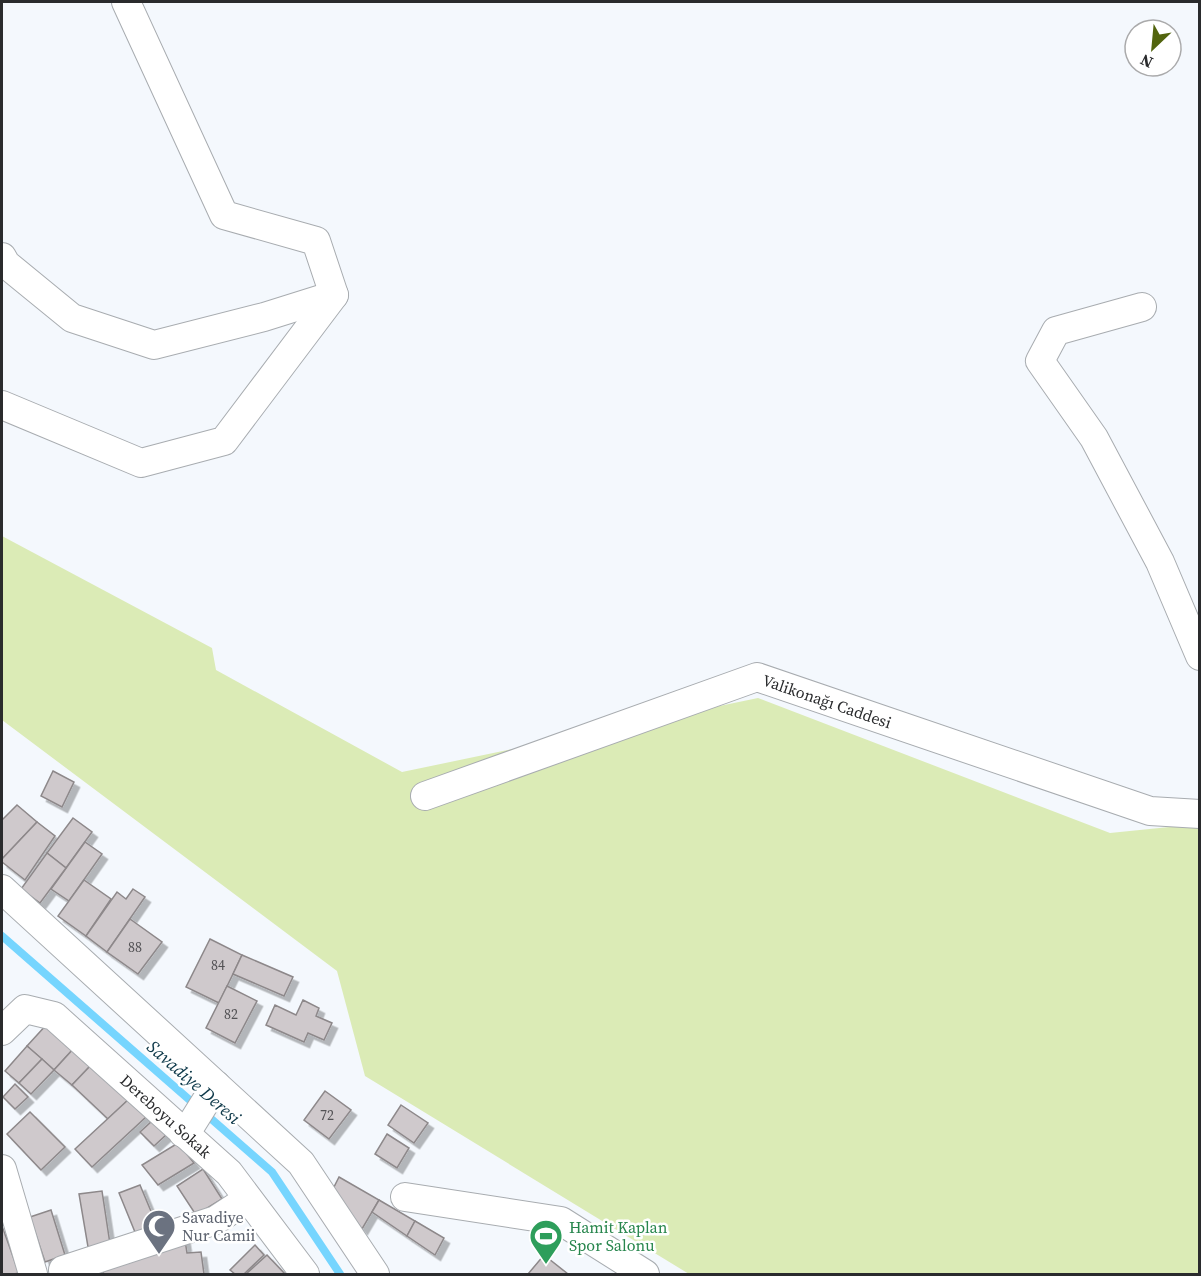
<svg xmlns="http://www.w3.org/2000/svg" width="1201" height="1276" font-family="'Source Serif 4',serif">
	<defs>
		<filter id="shadow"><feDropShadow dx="5.5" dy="5.5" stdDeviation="0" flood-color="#0004"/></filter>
	</defs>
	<rect width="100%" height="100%" fill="#f4f8fd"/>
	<polygon fill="#dbebb6" points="2,536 212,648 216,670 402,772 758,698 1110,833 1199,824 1199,1274 689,1274 365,1076 337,971 2,720"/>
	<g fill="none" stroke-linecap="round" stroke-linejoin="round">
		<polyline stroke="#76d5fe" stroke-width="8" points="2,936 272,1172 340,1274"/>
	</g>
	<g fill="#cfc9cc" stroke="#8d888a" stroke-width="1.5" filter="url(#shadow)">
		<polygon points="53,771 74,782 62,807 41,796"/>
		<polygon points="17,805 37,822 2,859 2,820"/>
		<polygon points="73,818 92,832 66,868 47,853"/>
		<polygon points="37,822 55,836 25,880 2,862 2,859"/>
		<polygon points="85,842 102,854 69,901 51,889"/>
		<polygon points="47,853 66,868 40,903 21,889"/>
		<polygon points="84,880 111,899 86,936 58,916"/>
		<polygon points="133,889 145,897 107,952 86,936 117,892 126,899"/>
		<polygon points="130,919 162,942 138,974 107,952"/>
		<polygon points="210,939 242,955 219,1003 186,987"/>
		<polygon points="242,955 293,977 284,996 233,974"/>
		<polygon points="227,986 257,1001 235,1043 206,1028"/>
		<polygon points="303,1000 319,1008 316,1016 332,1023 324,1040 308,1033 304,1042 266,1025 275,1005 296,1015"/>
		<polygon points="48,1023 75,1047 54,1070 27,1046"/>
		<polygon points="27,1046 42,1059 19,1083 5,1071"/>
		<polygon points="75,1047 92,1064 72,1085 54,1070"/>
		<polygon points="42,1059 54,1070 31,1094 19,1083"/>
		<polygon points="92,1064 129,1099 108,1119 72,1085"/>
		<polygon points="15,1084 28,1097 15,1109 3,1097"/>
		<polygon points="325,1091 351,1110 329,1139 304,1120"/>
		<polygon points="129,1099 146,1117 92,1167 75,1149"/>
		<polygon points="401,1105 428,1123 414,1143 388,1125"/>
		<polygon points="30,1112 65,1147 41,1170 7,1134"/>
		<polygon points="152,1121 166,1135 154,1146 140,1132"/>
		<polygon points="387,1134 409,1148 397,1168 375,1154"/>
		<polygon points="178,1143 194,1163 158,1185 142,1165"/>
		<polygon points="203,1169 222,1199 196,1215 177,1186"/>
		<polygon points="339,1177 379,1200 362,1229 332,1191"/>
		<polygon points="140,1185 158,1228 137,1237 119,1193"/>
		<polygon points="102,1191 110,1244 88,1247 79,1194"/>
		<polygon points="379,1200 415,1221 407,1236 372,1212"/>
		<polygon points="51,1210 65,1255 45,1262 30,1217"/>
		<polygon points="415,1221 444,1238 435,1255 407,1236"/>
		<polygon points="2,1226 19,1273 14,1274 2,1274"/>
		<polygon points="184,1234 187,1253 201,1252 204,1274 104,1274 100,1266"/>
		<polygon points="255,1245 264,1255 244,1274 235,1274 230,1270"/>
		<polygon points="267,1255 285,1274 246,1274"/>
		<polygon points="544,1255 568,1274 528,1274"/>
	</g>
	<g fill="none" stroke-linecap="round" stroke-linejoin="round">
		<defs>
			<g id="minor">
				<polyline points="2,257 6,264 72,318 154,345 264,317 334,295"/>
				<polyline points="1142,307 1056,331 1040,361 1094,438 1160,562 1200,656"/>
				<polyline points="2,405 141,463 224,441 334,295 316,241 224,215 126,2"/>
				<polyline points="425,796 757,677 1150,811 1200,814"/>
				<polyline points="2,889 301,1163 375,1274"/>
				<polyline points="2,1031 25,1009 54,1016 229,1173 305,1274"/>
				<polyline points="183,1133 191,1125 216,1085"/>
				<polyline points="2,1169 33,1274"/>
				<polyline points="405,1197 561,1221 645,1274"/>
				<polyline points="63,1270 216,1220 248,1199"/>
			</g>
		</defs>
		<use href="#minor" stroke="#a8acb0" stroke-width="30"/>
		<use href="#minor" stroke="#fff" stroke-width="28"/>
	</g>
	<defs>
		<symbol id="mosque-pin" viewBox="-11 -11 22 30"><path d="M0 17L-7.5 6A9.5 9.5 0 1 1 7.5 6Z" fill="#6b7280" stroke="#fff"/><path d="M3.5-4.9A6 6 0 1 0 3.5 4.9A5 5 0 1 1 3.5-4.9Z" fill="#fff"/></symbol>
		<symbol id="stadium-pin" viewBox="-11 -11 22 30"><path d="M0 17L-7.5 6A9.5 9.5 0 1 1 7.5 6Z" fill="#2e9e5b" stroke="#fff"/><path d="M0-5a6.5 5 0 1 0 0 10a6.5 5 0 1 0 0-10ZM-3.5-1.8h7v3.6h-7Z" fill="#fff"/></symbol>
	</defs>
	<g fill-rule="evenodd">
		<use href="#mosque-pin" x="140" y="1207" width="38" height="52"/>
		<use href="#stadium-pin" x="527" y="1217" width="38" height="52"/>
	</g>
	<g text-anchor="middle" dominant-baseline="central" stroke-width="5" stroke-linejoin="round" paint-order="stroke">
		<g font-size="14" fill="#535255">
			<text x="135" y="947">88</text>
			<text x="218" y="965">84</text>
			<text x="231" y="1014">82</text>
			<text x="327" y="1115">72</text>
		</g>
		<g font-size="16" fill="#2a2b2d" stroke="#fff">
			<text transform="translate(827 701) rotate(19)">Valikonağı Caddesi</text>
			<text transform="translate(166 1116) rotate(42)">Dereboyu Sokak</text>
		</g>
		<g font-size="16" fill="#5b616d" stroke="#fff" text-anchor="start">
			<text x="182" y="1217">Savadiye<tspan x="182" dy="18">Nur Camii</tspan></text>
		</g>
		<g font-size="16" fill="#27864d" stroke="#fff" text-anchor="start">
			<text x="569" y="1227">Hamit Kaplan<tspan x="569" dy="18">Spor Salonu</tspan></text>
		</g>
		<g font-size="18" font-style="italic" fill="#0d3849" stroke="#fff">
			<text transform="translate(194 1082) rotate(41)">Savadiye Deresi</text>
		</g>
	</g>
	<rect width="1201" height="1276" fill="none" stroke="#2a2b2d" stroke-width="6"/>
	<g transform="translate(1153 48) rotate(206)"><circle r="28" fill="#ffffff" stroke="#aaaaab" stroke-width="1.5"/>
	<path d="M0-4.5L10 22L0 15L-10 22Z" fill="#52640e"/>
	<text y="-9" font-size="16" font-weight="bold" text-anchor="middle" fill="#2a2b2d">N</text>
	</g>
</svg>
